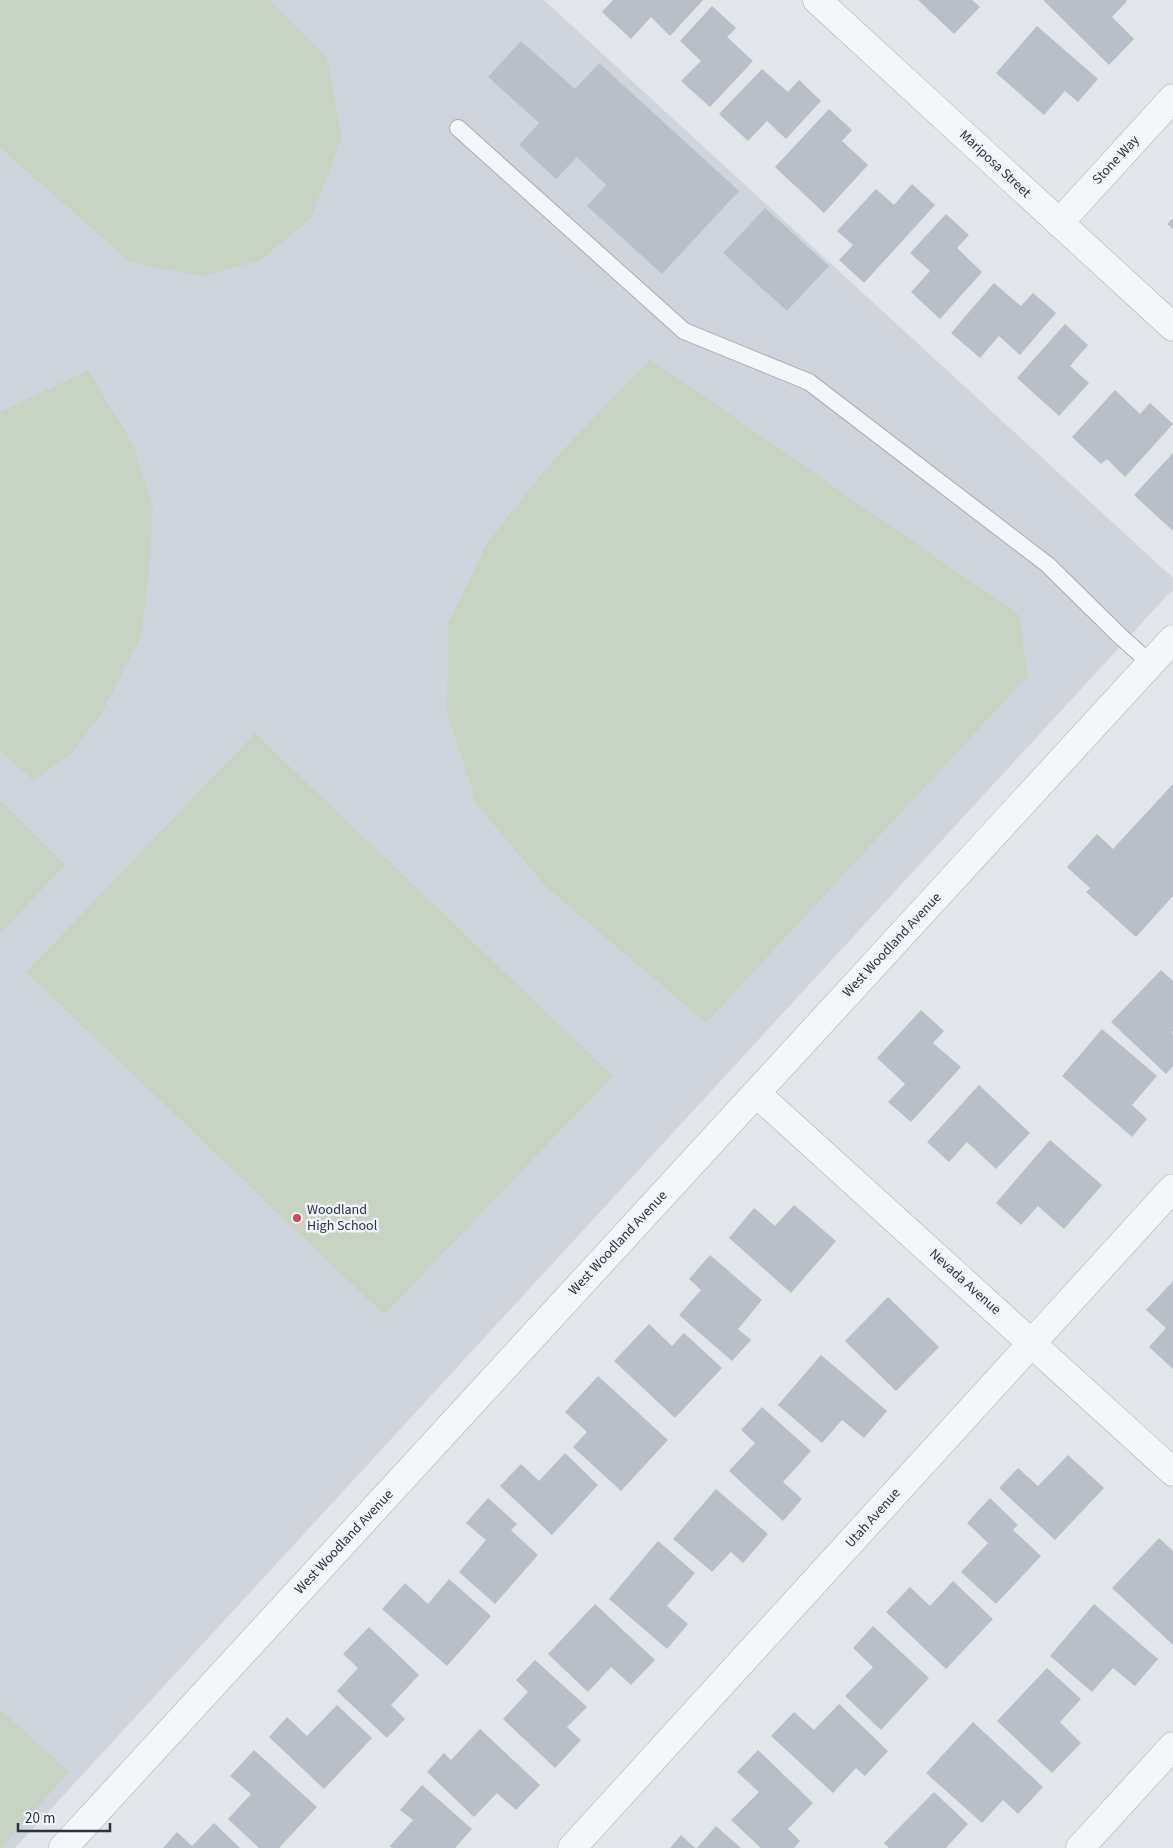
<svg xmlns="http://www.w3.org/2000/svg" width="1173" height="1848" font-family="'Source Sans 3',sans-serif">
	<rect width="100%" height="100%" fill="#e2e6eb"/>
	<polygon fill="#d0d5dd" points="0,0 544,0 1173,578 1173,589 15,1848 0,1848"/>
	<g fill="#c8d4c3">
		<polygon points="0,0 269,0 327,58 342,138 311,218 261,260 204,276 154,268 129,261 0,148"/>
		<polygon points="650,359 1019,615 1028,676 706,1023 547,888 477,805 447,714 448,624 487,543 554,459"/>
		<polygon points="88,370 133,444 153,507 149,574 141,636 103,711 75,750 34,781 0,751 0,412"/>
		<polygon points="255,733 613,1076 384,1315 26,972"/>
		<polygon points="0,800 65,865 0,934"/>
		<polygon points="0,1709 69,1772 1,1848 0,1848"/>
	</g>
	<g fill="#b9bfc8">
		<polygon points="613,0 703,0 670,36 651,17 631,39 602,12"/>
		<polygon points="918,0 972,0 980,7 954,34"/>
		<polygon points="1043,0 1126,0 1127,1 1112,17 1134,39 1109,65"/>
		<polygon points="712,6 736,28 727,37 753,61 710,107 681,81 701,61 680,41"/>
		<polygon points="1037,26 1098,79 1078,102 1065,91 1044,115 996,73"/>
		<polygon points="521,41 575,89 599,63 739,191 662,274 587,206 606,185 577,157 556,179 519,145 539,123 488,77"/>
		<polygon points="762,69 788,92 799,80 821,101 786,139 767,121 748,141 719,114"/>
		<polygon points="829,109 852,130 842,141 868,165 824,213 775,167"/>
		<polygon points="912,184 935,205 864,283 839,260 853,245 837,231 876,189 894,205"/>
		<polygon points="765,208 829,266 787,311 723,253"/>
		<polygon points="946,214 969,235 957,248 982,272 940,319 911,292 930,271 910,253"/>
		<polygon points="1173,218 1173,229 1167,224"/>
		<polygon points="994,283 1021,306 1033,293 1056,313 1020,355 999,336 980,358 951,333"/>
		<polygon points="1065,324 1088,345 1070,366 1089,383 1059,416 1017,378"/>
		<polygon points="1115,390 1140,414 1150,403 1173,424 1125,477 1107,459 1101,464 1072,437"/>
		<polygon points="1173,453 1173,531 1134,495"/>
		<polygon points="1173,784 1173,896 1136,937 1086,892 1090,888 1067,867 1097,834 1113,849"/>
		<polygon points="1161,970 1173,981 1173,1031 1171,1033 1173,1034 1173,1066 1166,1074 1111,1022"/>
		<polygon points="921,1010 944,1031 933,1043 961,1067 911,1122 888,1102 905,1084 877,1058"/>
		<polygon points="1102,1029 1157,1076 1132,1105 1147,1119 1132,1137 1062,1076"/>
		<polygon points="979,1085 1030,1133 996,1169 967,1142 949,1162 927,1142"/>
		<polygon points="1050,1140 1102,1185 1064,1229 1038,1206 1021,1225 996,1203"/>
		<polygon points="794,1205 836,1241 791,1293 729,1238 754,1208 775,1226"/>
		<polygon points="710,1255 762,1300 738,1329 751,1340 732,1361 679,1315 701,1290 689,1279"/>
		<polygon points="1173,1281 1173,1369 1149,1347 1166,1328 1146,1310"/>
		<polygon points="888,1297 939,1347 896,1391 845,1341"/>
		<polygon points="649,1324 672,1346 684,1333 722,1368 675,1418 614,1361"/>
		<polygon points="821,1355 887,1411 864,1438 842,1420 822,1443 778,1405"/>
		<polygon points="598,1376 668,1440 621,1491 573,1447 587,1432 565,1412"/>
		<polygon points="762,1407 811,1451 783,1482 802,1499 783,1521 729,1471 755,1443 741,1430"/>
		<polygon points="565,1453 598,1485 552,1535 500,1486 521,1464 539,1481"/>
		<polygon points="1068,1455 1104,1488 1055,1540 999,1488 1018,1468 1038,1486"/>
		<polygon points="716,1489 768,1534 743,1563 731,1552 712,1572 673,1539"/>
		<polygon points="488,1498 517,1524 511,1530 538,1555 495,1604 459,1572 486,1540 466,1523"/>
		<polygon points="990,1498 1018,1525 1013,1530 1041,1556 996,1604 961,1572 988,1543 967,1523"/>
		<polygon points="1159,1538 1173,1551 1173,1645 1112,1588"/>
		<polygon points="658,1541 695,1573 667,1606 688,1624 667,1649 609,1599"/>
		<polygon points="449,1579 491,1616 447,1666 382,1609 405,1583 428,1604"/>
		<polygon points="953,1581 993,1619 946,1669 886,1612 910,1587 930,1606"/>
		<polygon points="595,1604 655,1660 631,1685 611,1667 588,1692 548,1654"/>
		<polygon points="1094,1604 1158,1659 1135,1686 1113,1668 1092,1692 1050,1656"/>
		<polygon points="873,1626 929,1678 881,1730 845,1696 873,1667 853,1648"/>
		<polygon points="369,1627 419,1675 391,1705 405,1719 387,1738 337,1691 358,1668 343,1654"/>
		<polygon points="535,1660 587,1707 567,1727 581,1740 555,1768 503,1719 528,1692 516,1680"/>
		<polygon points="1047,1668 1081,1699 1060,1722 1081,1743 1052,1773 997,1721"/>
		<polygon points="839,1704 888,1751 865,1776 856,1768 833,1793 771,1736 794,1712 814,1730"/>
		<polygon points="337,1705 372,1738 324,1789 269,1737 287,1717 307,1736"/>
		<polygon points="973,1722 1043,1787 1018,1814 1003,1800 982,1823 926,1773"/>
		<polygon points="480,1729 540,1785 516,1810 497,1793 474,1817 427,1772 444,1753 451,1760"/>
		<polygon points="254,1750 317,1807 279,1848 259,1848 228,1819 251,1794 230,1776"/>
		<polygon points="758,1750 813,1803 788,1829 800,1841 794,1848 761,1848 731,1820 759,1792 737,1772"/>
		<polygon points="422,1785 472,1829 455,1848 392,1848 390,1846 413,1820 400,1810"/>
		<polygon points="934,1792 968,1824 946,1848 889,1848 884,1843"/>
		<polygon points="214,1823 240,1848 163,1848 177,1832 192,1846"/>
		<polygon points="716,1826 741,1848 697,1848"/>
		<polygon points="681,1835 695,1848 670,1848"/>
	</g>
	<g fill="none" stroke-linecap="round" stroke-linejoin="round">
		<defs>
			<polyline id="service" points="458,128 684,331 809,382 1048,565 1120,636 1150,663"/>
			<g id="minor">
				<polyline points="817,0 1173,327"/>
				<polyline points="1059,223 1173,98"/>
				<polyline points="756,1093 1173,1472"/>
				<polyline points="63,1848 1173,639"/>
				<polyline points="572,1848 1173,1188"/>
				<polyline points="1080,1848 1173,1746"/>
			</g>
		</defs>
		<use href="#service" stroke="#a7adb5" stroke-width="18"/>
		<use href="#minor" stroke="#a7adb5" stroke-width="29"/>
		<use href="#service" stroke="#f5f6f9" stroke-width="16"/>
		<use href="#minor" stroke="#f5f6f9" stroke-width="28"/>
	</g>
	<circle fill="#d0475f" stroke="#f2f4f8" stroke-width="2" cx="297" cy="1218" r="5"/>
	<g text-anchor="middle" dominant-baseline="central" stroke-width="5" stroke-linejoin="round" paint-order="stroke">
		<g font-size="14" fill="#2a3443" stroke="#f2f4f8">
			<text transform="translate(1116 160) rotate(-47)">Stone Way</text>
			<text transform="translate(995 164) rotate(43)">Mariposa Street</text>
			<text transform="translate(892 945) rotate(-47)">West Woodland Avenue</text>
			<text transform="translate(618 1243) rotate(-47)">West Woodland Avenue</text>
			<text transform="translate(965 1282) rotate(42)">Nevada Avenue</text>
			<text transform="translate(873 1518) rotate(-48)">Utah Avenue</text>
			<text transform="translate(344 1542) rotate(-47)">West Woodland Avenue</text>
		</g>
		<g font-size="14" fill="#2a3443" stroke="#f2f4f8" text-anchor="start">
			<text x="307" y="1210">Woodland<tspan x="307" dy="16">High School</tspan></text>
		</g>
	</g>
	<path d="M18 1823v8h92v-8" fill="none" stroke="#2a3443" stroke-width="2.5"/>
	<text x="25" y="1823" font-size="15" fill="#2a3443" stroke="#f2f4f8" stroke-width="4" paint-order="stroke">20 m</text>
</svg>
